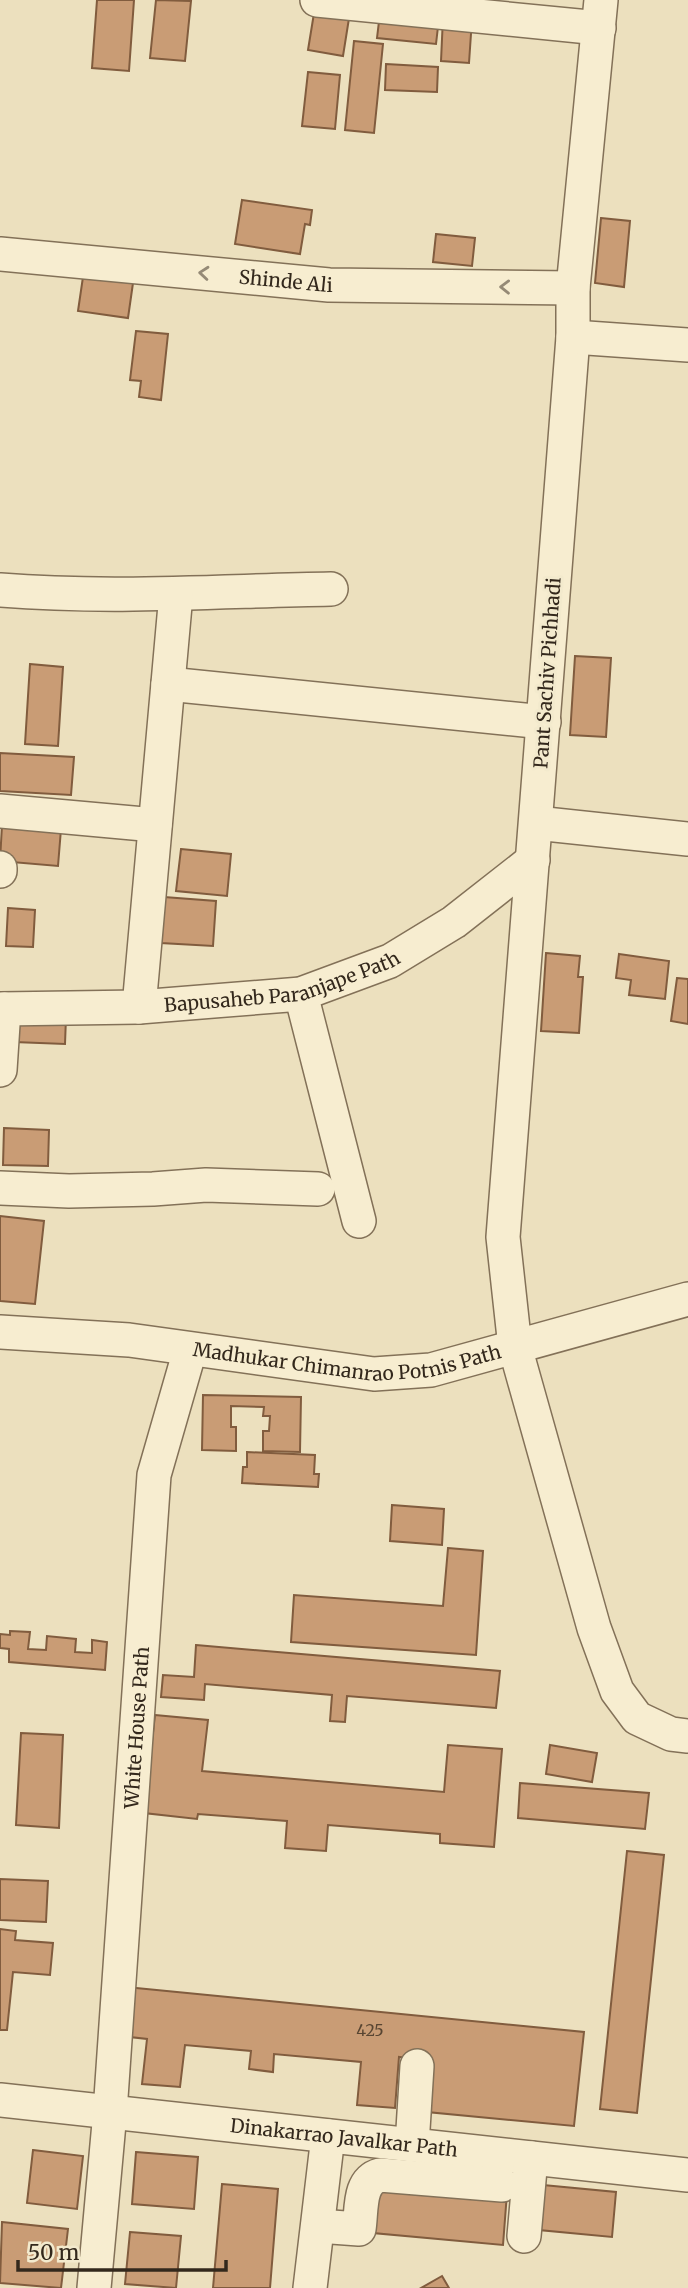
<svg xmlns="http://www.w3.org/2000/svg" width="688" height="2288" font-family="Merriweather,serif">
	<rect width="100%" height="100%" fill="#ece0be"/>
	<g fill="#c99c75" stroke="#815c3e" stroke-width="2">
		<polygon points="97,0 134,0 129,71 92,68"/>
		<polygon points="156,0 191,1 185,61 150,58"/>
		<polygon points="315,7 350,12 343,56 308,50"/>
		<polygon points="380,13 439,18 436,44 377,38"/>
		<polygon points="443,17 472,19 469,63 441,61"/>
		<polygon points="354,41 383,44 374,133 345,130"/>
		<polygon points="386,64 438,67 437,92 385,90"/>
		<polygon points="308,72 340,75 335,129 302,126"/>
		<polygon points="242,200 312,210 310,225 305,224 300,254 235,244"/>
		<polygon points="601,218 630,221 624,287 595,283"/>
		<polygon points="436,234 475,238 472,266 433,262"/>
		<polygon points="84,270 134,276 128,318 78,311"/>
		<polygon points="136,331 168,334 161,400 139,397 141,381 130,380"/>
		<polygon points="575,656 611,658 606,737 570,735"/>
		<polygon points="30,664 63,667 58,746 25,744"/>
		<polygon points="0,753 74,757 71,795 0,791"/>
		<polygon points="2,825 61,829 58,866 0,861"/>
		<polygon points="181,849 231,854 227,896 176,891"/>
		<polygon points="164,897 216,901 213,946 161,943"/>
		<polygon points="8,908 35,910 33,947 6,946"/>
		<polygon points="546,953 580,956 578,977 583,977 579,1033 541,1031"/>
		<polygon points="619,954 669,961 665,999 629,995 631,980 616,978"/>
		<polygon points="677,978 688,979 688,1024 671,1021"/>
		<polygon points="14,1016 66,1017 65,1044 14,1042"/>
		<polygon points="4,1128 49,1130 48,1166 3,1165"/>
		<polygon points="0,1216 44,1221 35,1304 0,1301"/>
		<polygon points="203,1395 301,1397 300,1452 263,1451 263,1431 269,1431 270,1416 263,1416 264,1407 231,1406 231,1427 236,1427 236,1451 202,1450"/>
		<polygon points="247,1452 315,1455 314,1474 319,1474 318,1487 242,1483 243,1467 247,1467"/>
		<polygon points="392,1505 444,1509 442,1545 390,1541"/>
		<polygon points="448,1548 483,1551 476,1655 291,1642 294,1595 443,1606"/>
		<polygon points="10,1631 30,1632 28,1649 46,1650 47,1636 76,1639 75,1652 92,1653 92,1640 107,1642 105,1670 9,1662 9,1649 0,1648 0,1634 10,1635"/>
		<polygon points="196,1645 500,1671 496,1708 347,1696 345,1722 330,1721 332,1695 205,1684 204,1700 161,1697 163,1675 194,1677"/>
		<polygon points="155,1715 208,1720 202,1771 444,1792 448,1745 502,1749 494,1847 440,1843 440,1834 328,1825 326,1851 285,1848 287,1821 198,1814 197,1819 144,1813"/>
		<polygon points="21,1733 63,1735 59,1828 16,1825"/>
		<polygon points="550,1745 597,1753 592,1782 546,1774"/>
		<polygon points="520,1783 649,1793 645,1829 518,1818"/>
		<polygon points="627,1851 664,1855 637,2113 600,2109"/>
		<polygon points="0,1879 48,1881 46,1922 0,1920"/>
		<polygon points="0,1929 16,1931 15,1940 53,1943 50,1975 13,1972 7,2030 0,2030"/>
		<polygon points="126,1987 584,2032 574,2126 427,2112 430,2061 399,2057 395,2108 357,2105 361,2062 274,2054 273,2072 249,2069 251,2051 185,2045 180,2087 142,2084 147,2039 121,2036"/>
		<polygon points="33,2150 83,2156 77,2209 27,2203"/>
		<polygon points="136,2152 198,2157 194,2209 132,2204"/>
		<polygon points="378,2181 507,2193 503,2245 373,2233"/>
		<polygon points="222,2184 278,2189 270,2288 213,2288"/>
		<polygon points="543,2185 616,2192 612,2237 539,2230"/>
		<polygon points="2,2222 68,2229 61,2288 0,2283"/>
		<polygon points="130,2232 181,2236 176,2288 125,2284"/>
		<polygon points="442,2276 449,2288 421,2288"/>
	</g>
	<g fill="none" stroke-linecap="round" stroke-linejoin="round">
		<defs>
			<g id="minor">
				<polyline points="317,0 599,28"/>
				<polyline points="601,0 573,288 573,337 503,1237 515,1347 594,1628 617,1691 637,1718 671,1734 688,1736"/>
				<path id="s1" d="M0 254 329 285 573 288"/>
				<polyline points="573,337 688,345"/>
				<path d="M0 590C110 599 221 591 331 589"/>
				<polyline points="168,684 544,722"/>
				<polyline points="0,811 155,825"/>
				<polyline points="536,823 688,839"/>
				<polyline points="0,868 0,871"/>
				<polyline points="301,994 359,1221"/>
				<polyline points="139,1007 176,594"/>
				<path id="s2" d="M0 1009 139 1007 301 994 390 961 454 922 533 860"/>
				<polyline points="0,1070 4,1009"/>
				<polyline points="0,1188 69,1191 153,1189 206,1185 318,1189"/>
				<path id="s3" d="M0 1332 129 1340 374 1374 431 1370 688 1299"/>
				<path id="s4" d="M0 2100 688 2175"/>
				<polyline points="412,2145 417,2066"/>
				<path d="M318 2226 359 2229C362 2210 358 2181 380 2175L502 2185"/>
				<polyline points="524,2236 531,2158"/>
				<path id="s5" d="M94 2288 110 2112 154 1475 190 1350"/>
				<polyline points="310,2288 328,2136"/>
			</g>
		</defs>
		<use href="#minor" stroke="#837158" stroke-width="36"/>
		<use href="#minor" stroke="#f7edd0" stroke-width="33"/>
	</g>
	<defs><path id="oneway-chevron" d="M-2-3.5L2.5 0L-2 3.5" fill="none" stroke-width="1.6" stroke-linecap="round" stroke-linejoin="round" transform="scale(1.75)"/></defs>
	<g stroke="#958a76">
		<use href="#oneway-chevron" transform="translate(204 273) rotate(-175)"/>
		<use href="#oneway-chevron" transform="translate(505 287) rotate(-179)"/>
	</g>
	<g text-anchor="middle" dominant-baseline="central" stroke-width="6" stroke-linejoin="round" paint-order="stroke">
		<g font-size="16" fill="#584532">
			<text x="370" y="2030">425</text>
		</g>
		<g font-size="19" fill="#33281c" stroke="#f3eacd">
			<text stroke="none"><textPath href="#s1" startOffset="287">Shinde Ali</textPath></text>
			<text transform="translate(547 673) rotate(-86)">Pant Sachiv Pichhadi</text>
			<text stroke="none"><textPath href="#s2" startOffset="285">Bapusaheb Paranjape Path</textPath></text>
			<text stroke="none"><textPath href="#s3" startOffset="350">Madhukar Chimanrao Potnis Path</textPath></text>
			<text stroke="none"><textPath href="#s5" startOffset="562">White House Path</textPath></text>
			<text stroke="none"><textPath href="#s4" startOffset="346">Dinakarrao Javalkar Path</textPath></text>
		</g>
	</g>
	<path d="M18 2260v10h208v-10" fill="none" stroke="#33281c" stroke-width="3.5"/>
	<text x="28" y="2260" font-size="21" fill="#33281c" stroke="#f3eacd" stroke-width="5" paint-order="stroke">50 m</text>
</svg>
